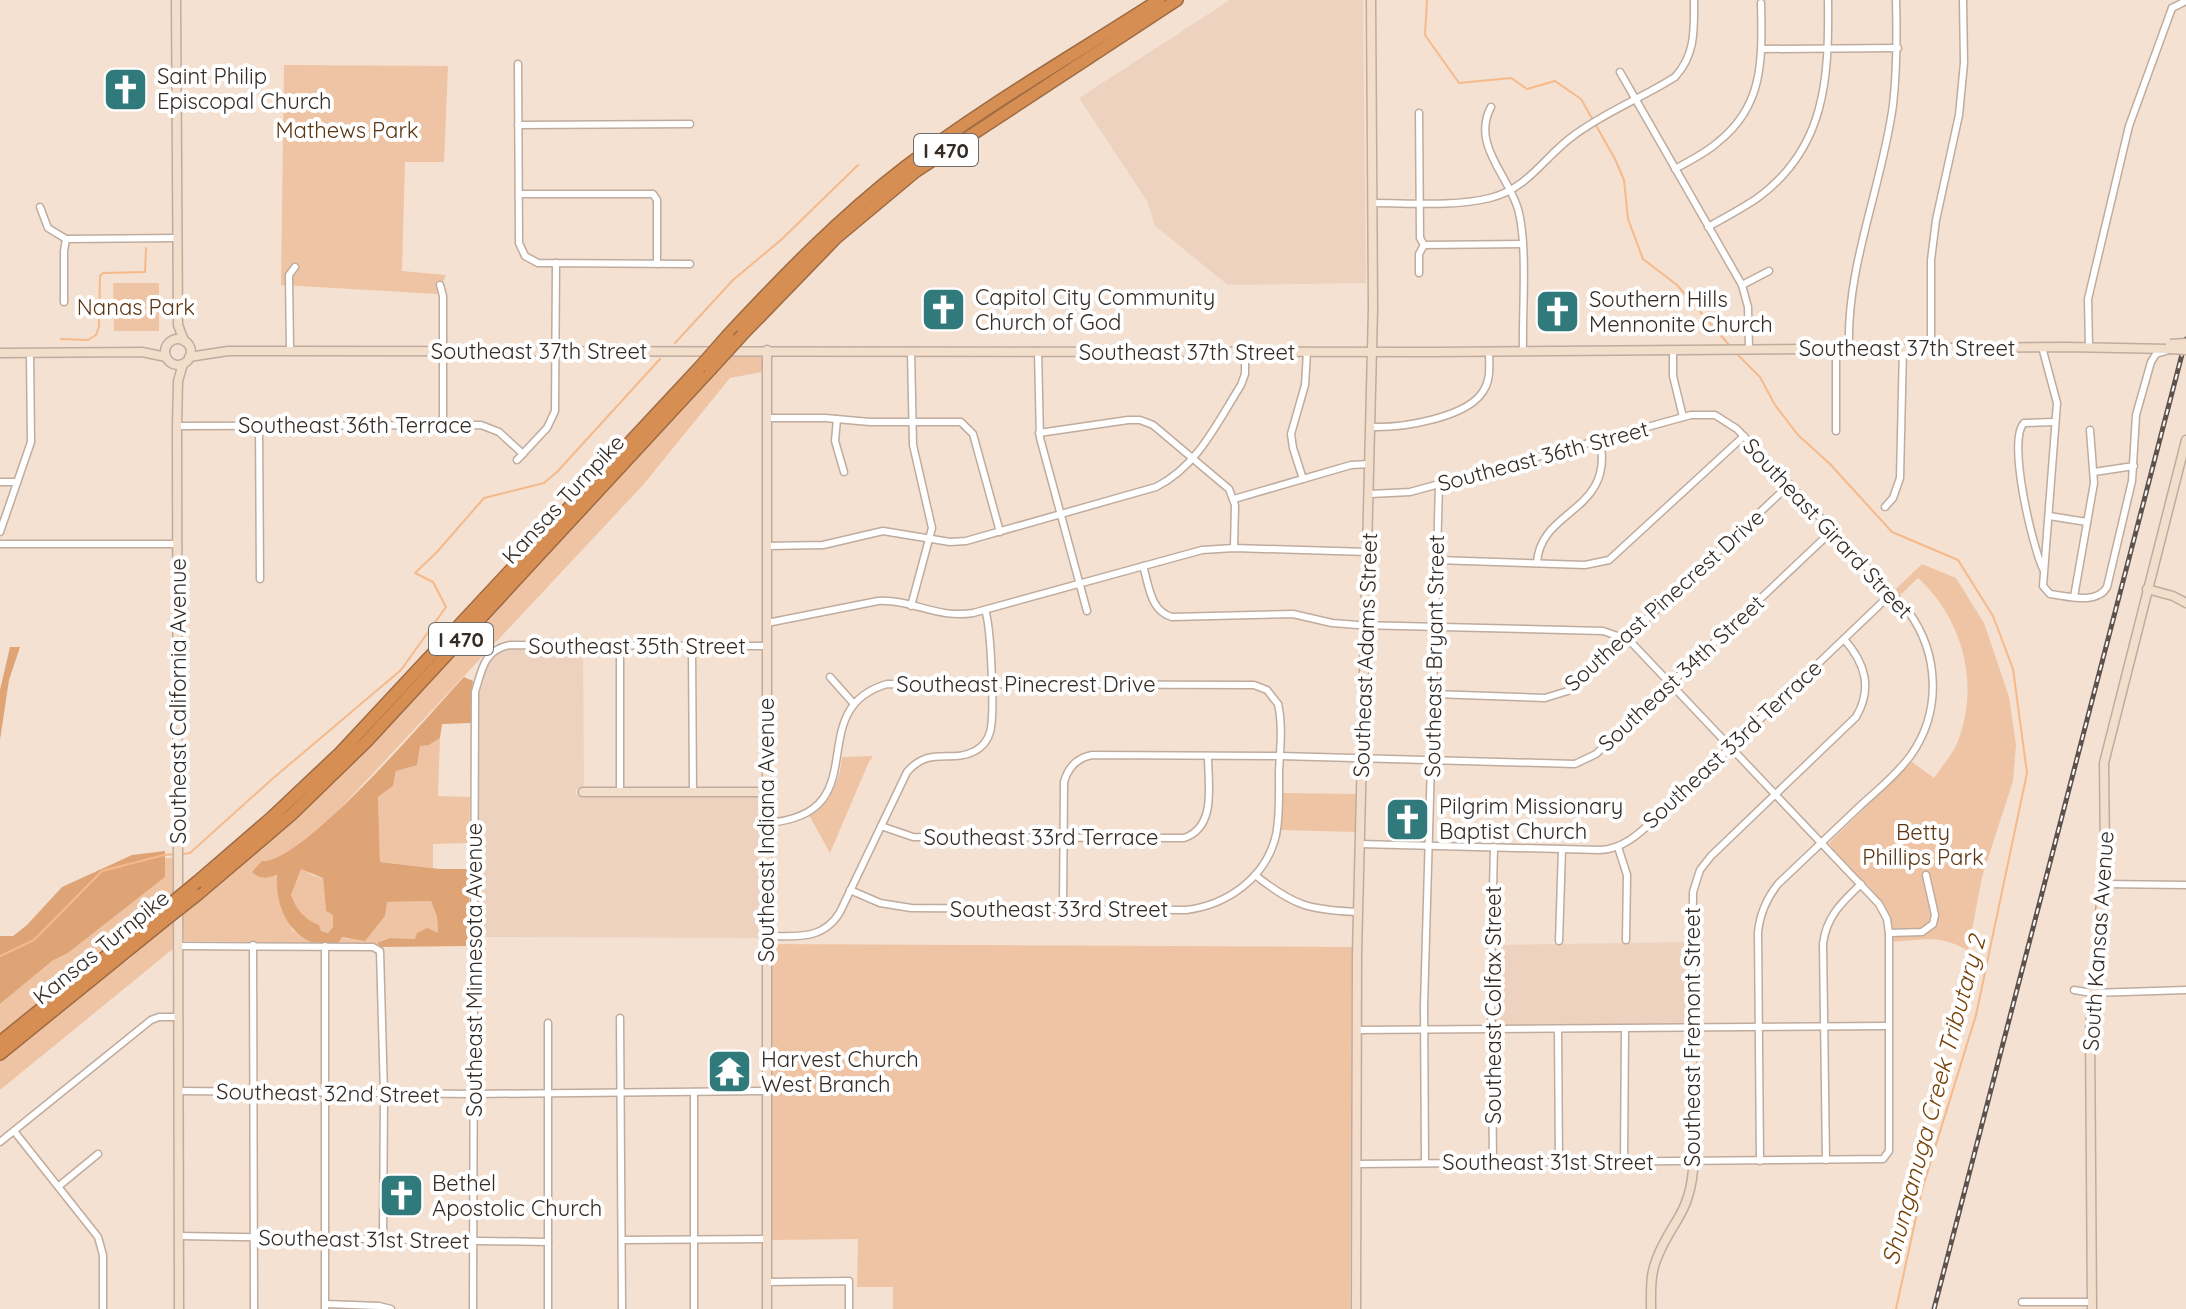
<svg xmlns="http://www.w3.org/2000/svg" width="2186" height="1309" font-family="Quicksand,sans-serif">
	<rect width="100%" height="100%" fill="#f4e1d2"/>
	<g fill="#edd3bf">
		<polygon points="1230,0 1363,0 1366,283 1228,285 1155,226 1147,201 1079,98"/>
		<polygon points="583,647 584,788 576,789 576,794 762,796 763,938 476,937 478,694 486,667 497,653 509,648"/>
		<polygon points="1690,942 1688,1024 1498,1027 1494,1023 1495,945"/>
	</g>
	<g fill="#efc4a4">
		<polygon points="284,65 448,66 444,162 405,162 402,271 446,275 438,294 281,285"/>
		<polygon points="113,283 159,283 159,331 114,331"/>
		<polygon points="729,354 762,355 762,372 730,378 643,485 334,815 301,845 272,862 292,930 313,943 184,941 182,912 250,858"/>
		<path d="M1922 564 1956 578 1984 623 2009 697 2016 745 2013 781 1982 877 1968 951C1941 934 1922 940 1892 942 1887 883 1856 885 1829 843L1912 762 1934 778C1942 766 1953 754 1958 741 1980 684 1963 619 1918 578L1898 597 1894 591Z"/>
		<polygon points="440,738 438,796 470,797 469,843 433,844 433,868 380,862 378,797 393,786 396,771 420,745 429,745"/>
		<path d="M873 756 868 764 830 853 809 815C829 801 840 783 842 757Z"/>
		<polygon points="1282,793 1357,794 1356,832 1280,830"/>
		<polygon points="165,858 175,858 176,894 0,1035 0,1004 52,961 68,953 165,877"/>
		<path d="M301 868 314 876 323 878 326 911 333 915V927L328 933 321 931 319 925C304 919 297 910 291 895Z"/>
		<path d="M431 901 437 917 438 933 415 939 390 938 377 943H338L341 937C366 945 383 926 386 902Z"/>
		<polygon points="174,918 174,948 0,1090 0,1061 119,965 127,961"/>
		<polygon points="769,944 1352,947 1350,1309 893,1309 893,1287 857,1287 858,1239 770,1240"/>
	</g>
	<g fill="#dfa476" fill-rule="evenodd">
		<polygon points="10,647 20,647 9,680 0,740 0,690"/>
		<path d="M464 677 473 681 471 723 442 724 440 738 429 745 420 746 417 765 396 771 393 786 378 797 380 862 440 869H469L470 946 381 947 377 943 390 938 415 939 417 933 427 928 438 933 437 917 431 901 387 902 385 916 365 941 342 937 338 943C330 943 318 945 311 942 286 931 275 902 277 875 267 878 260 880 252 872L262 861C302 865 432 711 464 677ZM301 869 323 878 326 911 333 915V927L328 933 321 931 319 925C304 919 297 910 291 895Z"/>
		<polygon points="165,851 165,877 68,953 52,961 0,1004 0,936 13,936 27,925 62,887 132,855"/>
	</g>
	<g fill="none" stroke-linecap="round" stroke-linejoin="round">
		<g stroke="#f5b98a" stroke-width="2">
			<polyline points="1427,0 1425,35 1459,83 1511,78 1527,89 1555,81 1581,99 1615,159 1624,180 1628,219 1643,259 1677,285 1729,345"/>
			<polyline points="61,339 88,340 96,335 99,327 100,276 103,273 145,272 146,248"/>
			<polyline points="675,343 733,280 782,239 858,165"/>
			<polyline points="1736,353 1760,377 1775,405 1798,435 1830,464 1892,532 1958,560 1993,616 2013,669 2027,773 1976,1015 1922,1190 1896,1309"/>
			<polyline points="183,854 190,853 271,780 401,670 446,607 433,582 415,573 437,552 484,498 544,483 557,472 660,359"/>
			<polyline points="0,956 34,940 102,871 164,855 176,854"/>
		</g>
		<defs>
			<g id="street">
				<polyline points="2172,8 2186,1"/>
				<polyline points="1762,49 1898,48"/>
				<polyline points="518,64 519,243 525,256 538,263 690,264"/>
				<polyline points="1620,72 1742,285 1748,307 1749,349"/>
				<path d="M1491 107C1471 144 1508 175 1518 209 1528 245 1522 312 1523 351"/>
				<polyline points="1419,113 1420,238 1424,245"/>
				<polyline points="518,125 690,124"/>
				<path d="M1675 169C1689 161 1706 153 1718 142 1765 105 1762 57 1761 3"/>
				<polyline points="519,194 653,194 657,200 657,264"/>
				<path d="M1373 203C1411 203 1453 207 1490 198 1529 188 1544 157 1573 136 1605 112 1642 98 1675 77 1696 54 1694 29 1694 0"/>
				<polyline points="40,207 48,228 66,239 178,238"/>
				<path d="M1708 227C1724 218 1741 209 1756 199 1826 149 1829 78 1828 0"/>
				<polyline points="1424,245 1522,244"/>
				<polyline points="1419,273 1419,254 1424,245"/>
				<polyline points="440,285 443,296 443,425"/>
				<polyline points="1742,285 1769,271"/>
				<polyline points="64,302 64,251 66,239"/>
				<path d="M2042 347 2057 403 2043 586 2050 594C2067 596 2097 605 2107 587L2132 481 2136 415 2151 362 2156 354 2166 351"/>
				<polyline points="2089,347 2088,299 2129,126 2172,8"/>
				<polyline points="1931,348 1931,260 1936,220 1959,115 1964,63 1963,0"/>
				<polyline points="1836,349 1836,431"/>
				<path d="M1849 349C1846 266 1882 187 1893 105 1897 70 1897 35 1896 0"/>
				<polyline points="1673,350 1673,376 1683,417"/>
				<polyline points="290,351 289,275 295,267"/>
				<polyline points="911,351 913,445 932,528 911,606"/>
				<polyline points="1038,351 1040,438 1087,611"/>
				<polyline points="767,418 825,418 870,422 961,422 973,434 1000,532"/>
				<polyline points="837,419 835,441 844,472"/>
				<polyline points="259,425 260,579"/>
				<polyline points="177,426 481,425 499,432 523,454"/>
				<path d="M1371 427C1401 428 1471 418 1485 388 1491 377 1489 363 1489 351"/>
				<polyline points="1039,433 1128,420 1140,420 1153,425 1229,489 1235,505 1234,548"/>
				<polyline points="517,460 547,428 555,411 556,263"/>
				<polyline points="2094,472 2134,466"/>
				<polyline points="1303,479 1293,448 1291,434 1305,385 1307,352"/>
				<polyline points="0,482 17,482"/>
				<path d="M1370 494 1410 492 1691 415H1715L1737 429 1908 611C1939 653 1942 711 1911 755 1897 775 1876 791 1859 807 1832 833 1805 858 1778 884 1766 899 1760 913 1758 932L1760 1161"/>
				<polyline points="1234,499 1351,465 1370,464"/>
				<polyline points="1885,507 1893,498 1900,478 1903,348"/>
				<polyline points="2049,516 2087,522"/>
				<polyline points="0,532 31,442 30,353"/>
				<polyline points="0,544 178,544"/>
				<path d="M767 546 823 545 883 531 950 542 966 541 1156 487C1197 467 1217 423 1241 385L1245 374V352"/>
				<polyline points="1436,560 1585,565 1609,560 1744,436"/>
				<path d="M1537 563C1540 508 1615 513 1600 440"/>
				<path d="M1143 566C1149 585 1150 611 1172 617L1293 614 1332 623 1358 625 1603 631 1629 640 1879 904 1887 919 1889 933V1151L1883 1159 1356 1164"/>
				<path d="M2043 569C2032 545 2007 440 2024 423L2054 422"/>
				<polyline points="2074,597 2094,483 2090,430"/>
				<path d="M767 623 878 601C912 599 937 619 973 613L1202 550 1234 548 1368 552"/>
				<polyline points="692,646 693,792"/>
				<polyline points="830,677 854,704"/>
				<polyline points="1433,694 1545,698 1571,690 1790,484"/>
				<polyline points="620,792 620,646"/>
				<path d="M767 823C880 814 799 710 887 684L1254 685 1267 690 1278 704C1283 725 1280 750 1279 772 1279 793 1280 815 1276 835 1266 878 1227 905 1186 910L911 908 880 903 850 890"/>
				<path d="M881 826 913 837 1184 838C1217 827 1208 784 1208 756"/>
				<path d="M1360 844 1600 850C1629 849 1648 824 1669 806L1892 593"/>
				<polyline points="1618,847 1627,875 1626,940"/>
				<path d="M1255 875C1294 906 1309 910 1358 912"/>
				<polyline points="2103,884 2186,885"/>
				<path d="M1063 909 1064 782C1068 767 1077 758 1092 755L1280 756 1575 764 1596 754 1833 530"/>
				<polyline points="1889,933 1922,932 1933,924 1935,915 1926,875"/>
				<path d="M766 936C795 936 823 941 840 912L907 772C931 745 950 764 975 751 982 747 988 740 990 732 995 716 991 626 985 610"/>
				<polyline points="1559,941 1562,849"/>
				<polyline points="253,945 254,1309"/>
				<polyline points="178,946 373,947 380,951 384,1094 383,1239"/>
				<polyline points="325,946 325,1309"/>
				<polyline points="2074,990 2092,993 2186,990"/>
				<polyline points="620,1018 622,1309"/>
				<polyline points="548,1023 548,1309"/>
				<path d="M1692 1028 1693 892 1700 870 1711 856 1856 717C1873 688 1865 663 1844 639"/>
				<polyline points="1558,1029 1559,1163"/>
				<polyline points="1357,1030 1887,1026"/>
				<polyline points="179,1091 473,1094 765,1091"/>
				<polyline points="694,1092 694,1309"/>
				<polyline points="14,1131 98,1237 103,1255 103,1309"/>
				<polyline points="0,1142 151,1020 159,1017 179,1017"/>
				<path d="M1826 1160 1823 944C1826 917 1842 902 1861 884"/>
				<polyline points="1624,1161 1625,1028"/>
				<polyline points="1493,1162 1491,972 1494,847"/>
				<polyline points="1425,1163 1424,1006 1439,485"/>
				<polyline points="59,1186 98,1154"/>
				<polyline points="179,1236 548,1242"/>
				<polyline points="622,1240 766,1239"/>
				<polyline points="767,1282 849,1281 849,1309"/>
				<polyline points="2022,1302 2092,1302"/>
				<polyline points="325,1304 379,1306 391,1309"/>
				<path d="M473 1309 475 692C482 669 484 650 510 645L767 646"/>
			</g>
			<g id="secondary">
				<polyline points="176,0 178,325 184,341"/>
				<circle cx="178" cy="352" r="13"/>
				<polyline points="0,353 142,352 166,357"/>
				<polyline points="189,357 228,351 1432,352 2067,347 2169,349"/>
				<polyline points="2147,589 2173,596 2186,603"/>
				<polyline points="583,792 766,792"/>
				<polyline points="179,1309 177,426 178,381 183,364"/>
				<polyline points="767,1309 767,350"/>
				<polyline points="1356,1309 1357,954 1373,309 1371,0"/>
				<path d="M1651 1309C1651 1292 1650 1274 1657 1258 1671 1222 1689 1215 1693 1170L1692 1028"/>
				<polyline points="2092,1309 2090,1029 2105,857 2104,763 2186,440"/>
			</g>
			<g id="highway">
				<path d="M728 335C784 275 840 217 905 167 985 106 1074 55 1159 0"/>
				<polyline points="742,335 836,238 915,172 1177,0"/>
				<polyline points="197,882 270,819 340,753 699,368"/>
				<polyline points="197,895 291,815 367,741 710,370"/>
				<polyline points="0,1042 162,911"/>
				<polyline points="0,1054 164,921"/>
			</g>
		</defs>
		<use href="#street" stroke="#bfac9e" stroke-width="9"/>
		<use href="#secondary" stroke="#bfac9e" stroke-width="11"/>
		<use href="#highway" stroke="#9e6b43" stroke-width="14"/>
		<use href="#street" stroke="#fff" stroke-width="6"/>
		<use href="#secondary" stroke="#f3ddcb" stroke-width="8"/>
		<use href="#highway" stroke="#d78e52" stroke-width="11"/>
		<defs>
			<polyline id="rail" points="1934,1309 2186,339"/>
		</defs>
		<use href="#rail" stroke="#5d534c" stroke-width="5"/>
		<use href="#rail" stroke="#fff" stroke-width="2" stroke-dasharray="6" stroke-linecap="butt"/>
		<defs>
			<g id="secondary-bridge">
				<polyline points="2170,344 2186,343"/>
				<polyline points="2169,349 2186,350"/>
			</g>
			<g id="highway-bridge">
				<polyline points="699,368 728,335"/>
				<polyline points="710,370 742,335"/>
				<polyline points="162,911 197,882"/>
				<polyline points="164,921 197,895"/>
			</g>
		</defs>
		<use href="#secondary-bridge" stroke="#bfac9e" stroke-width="11" stroke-linecap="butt"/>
		<use href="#highway-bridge" stroke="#9e6b43" stroke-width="14" stroke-linecap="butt"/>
		<use href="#secondary-bridge" stroke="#f3ddcb" stroke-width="8"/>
		<use href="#highway-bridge" stroke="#d78e52" stroke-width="11"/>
	</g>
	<defs>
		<symbol id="church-square" viewBox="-11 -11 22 22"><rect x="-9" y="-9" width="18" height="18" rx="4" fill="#317a7c" stroke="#fff"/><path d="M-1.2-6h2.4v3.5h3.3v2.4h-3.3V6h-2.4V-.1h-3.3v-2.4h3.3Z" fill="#fff"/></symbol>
		<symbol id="temple-square" viewBox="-11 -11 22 22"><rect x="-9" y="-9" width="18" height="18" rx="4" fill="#317a7c" stroke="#fff"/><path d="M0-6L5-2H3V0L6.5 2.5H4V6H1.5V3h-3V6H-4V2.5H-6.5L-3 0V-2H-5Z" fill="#fff"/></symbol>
	</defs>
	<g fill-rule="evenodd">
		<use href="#church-square" x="100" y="64" width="51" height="51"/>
		<use href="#church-square" x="918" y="284" width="51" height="51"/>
		<use href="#church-square" x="1532" y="286" width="51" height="51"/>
		<use href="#church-square" x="1382" y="794" width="51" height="51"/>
		<use href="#temple-square" x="704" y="1046" width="51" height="51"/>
		<use href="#church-square" x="376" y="1170" width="51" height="51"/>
	</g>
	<g text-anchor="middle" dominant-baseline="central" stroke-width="8" stroke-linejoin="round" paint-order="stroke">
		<g fill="#fff" stroke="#706b67" stroke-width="2">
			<rect x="914" y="134" width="64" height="32" rx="6"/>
			<rect x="429" y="623" width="64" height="32" rx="6"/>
		</g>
		<g font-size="20" font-weight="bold" fill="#332b26">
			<text x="946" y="150">I 470</text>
			<text x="461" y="639">I 470</text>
		</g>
		<g font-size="22" fill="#332b26" stroke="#fff" text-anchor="start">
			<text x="157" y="76">Saint Philip<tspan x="157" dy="25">Episcopal Church</tspan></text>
			<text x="975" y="297">Capitol City Community<tspan x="975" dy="25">Church of God</tspan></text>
			<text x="1589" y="299">Southern Hills<tspan x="1589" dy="25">Mennonite Church</tspan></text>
			<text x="1439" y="806">Pilgrim Missionary<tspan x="1439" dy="25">Baptist Church</tspan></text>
			<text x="761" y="1059">Harvest Church<tspan x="761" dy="25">West Branch</tspan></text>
			<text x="432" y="1183">Bethel<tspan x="432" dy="25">Apostolic Church</tspan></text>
		</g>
		<g font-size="22" fill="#5c3512" stroke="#fff">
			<text x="347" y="130">Mathews Park</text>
			<text x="136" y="307">Nanas Park</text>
			<text x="1923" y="832">Betty<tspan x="1923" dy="25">Phillips Park</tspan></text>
		</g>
		<g font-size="22" fill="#332b26" stroke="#fff">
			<text x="1907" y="348">Southeast 37th Street</text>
			<text x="539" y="351">Southeast 37th Street</text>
			<text x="1187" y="352">Southeast 37th Street</text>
			<text x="355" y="425">Southeast 36th Terrace</text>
			<text transform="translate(1543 456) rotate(-15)">Southeast 36th Street</text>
			<text transform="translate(563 499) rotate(-47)">Kansas Turnpike</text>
			<text transform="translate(1828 528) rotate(47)">Southeast Girard Street</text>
			<text transform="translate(1664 600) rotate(-42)">Southeast Pinecrest Drive</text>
			<text x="637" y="646">Southeast 35th Street</text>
			<text transform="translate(1365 655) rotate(-88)">Southeast Adams Street</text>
			<text transform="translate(1434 656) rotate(-89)">Southeast Bryant Street</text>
			<text transform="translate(1681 673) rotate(-43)">Southeast 34th Street</text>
			<text x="1026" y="684">Southeast Pinecrest Drive</text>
			<text transform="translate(178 701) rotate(-90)">Southeast California Avenue</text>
			<text transform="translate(1732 744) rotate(-43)">Southeast 33rd Terrace</text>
			<text transform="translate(766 830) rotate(-90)">Southeast Indiana Avenue</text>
			<text x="1041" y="837">Southeast 33rd Terrace</text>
			<text x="1059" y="909">Southeast 33rd Street</text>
			<text transform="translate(2098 941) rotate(-86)">South Kansas Avenue</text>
			<text transform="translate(101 947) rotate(-39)">Kansas Turnpike</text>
			<text transform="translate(474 970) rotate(-90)">Southeast Minnesota Avenue</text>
			<text transform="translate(1493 1005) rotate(-90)">Southeast Colfax Street</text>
			<text transform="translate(1692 1037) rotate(-90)">Southeast Fremont Street</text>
			<text transform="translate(328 1093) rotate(1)">Southeast 32nd Street</text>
			<text x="1548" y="1162">Southeast 31st Street</text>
			<text transform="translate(364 1239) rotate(1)">Southeast 31st Street</text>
		</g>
		<g font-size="24" font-style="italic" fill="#774108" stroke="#fff">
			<text transform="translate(1933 1100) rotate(-75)">Shunganuga Creek Tributary 2</text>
		</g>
	</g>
</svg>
